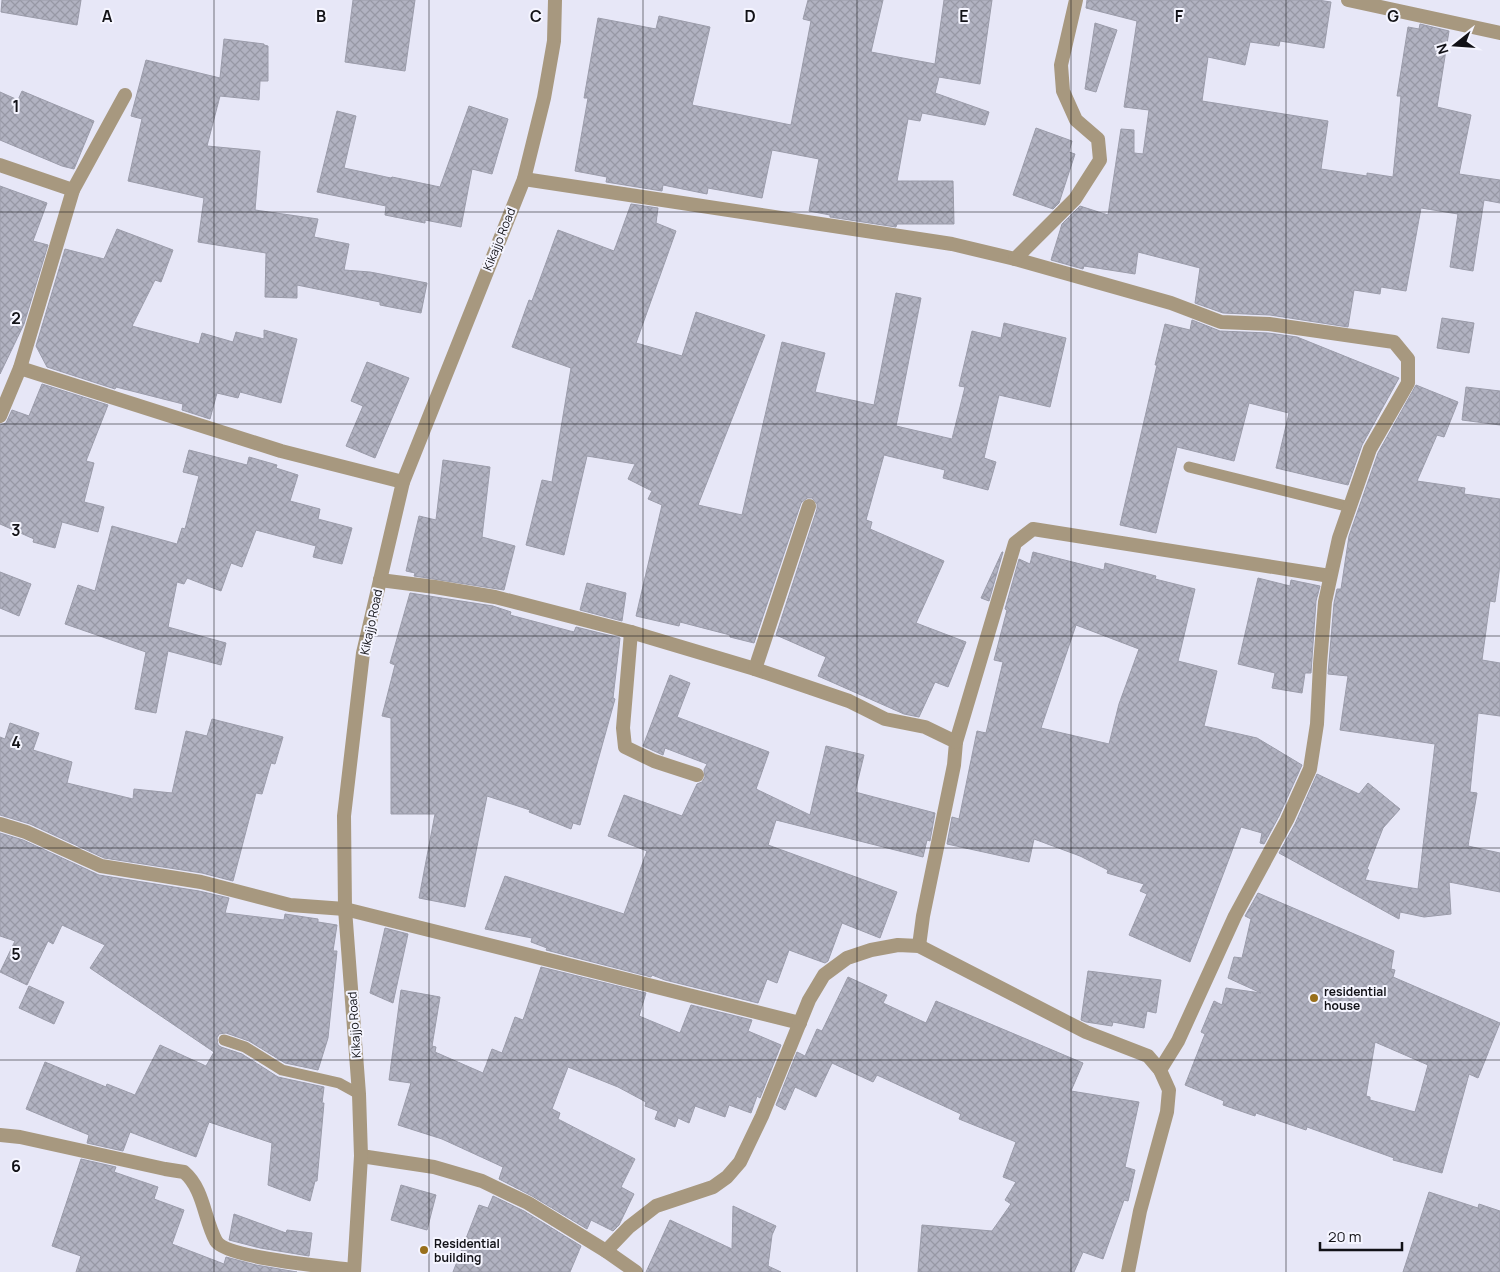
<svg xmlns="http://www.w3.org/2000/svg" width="1500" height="1272" font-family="Manrope,sans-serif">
	<defs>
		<pattern id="building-cross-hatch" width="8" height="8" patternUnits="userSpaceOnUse" patternTransform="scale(1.25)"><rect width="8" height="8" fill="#b1b2c1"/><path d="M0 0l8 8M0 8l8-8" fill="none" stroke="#9798a5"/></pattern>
	</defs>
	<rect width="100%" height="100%" fill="#e7e7f7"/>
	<g fill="url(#building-cross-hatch)" stroke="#9b9caa" fill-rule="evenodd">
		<polygon points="2,0 81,0 77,25 1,12"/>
		<polygon points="353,0 415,0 405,71 345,62"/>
		<polygon points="808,0 883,0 871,52 935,64 944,0 992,0 980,84 939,77 935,93 989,112 985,125 922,113 920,121 908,119 897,181 953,181 954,224 897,224 896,227 830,217 830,215 809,211 819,159 772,150 762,198 708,188 707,194 663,185 662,191 606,182 607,177 575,171 588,98 584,98 598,18 656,29 659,16 710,27 692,105 791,125 811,21 803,19"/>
		<polygon points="1087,0 1318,0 1331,2 1324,48 1280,41 1279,46 1250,42 1245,65 1208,57 1202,101 1328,121 1321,169 1367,176 1367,173 1393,177 1401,96 1397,96 1408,27 1419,29 1420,24 1449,31 1437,107 1471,115 1459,174 1500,180 1500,203 1484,200 1473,271 1450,267 1458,214 1421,208 1406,291 1381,287 1380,294 1354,290 1348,327 1270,315 1223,313 1195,303 1200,268 1138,252 1135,274 1084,266 1083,269 1051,260 1062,224 1080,206 1108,215 1121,129 1134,130 1134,153 1143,154 1149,110 1124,107 1137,21 1086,8"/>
		<polygon points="1095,23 1117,30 1096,92 1085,89"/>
		<polygon points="224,39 264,44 264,45 268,46 268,81 260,81 259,100 220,96 207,146 260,151 255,210 318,219 314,237 349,244 344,270 370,272 427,283 421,313 380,305 380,302 297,285 297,298 265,297 266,253 198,242 204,198 128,181 142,119 131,116 146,60 220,78"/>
		<polygon points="22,91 94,121 74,169 62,166 0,140 0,92 18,100"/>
		<polygon points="469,106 508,119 492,174 472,169 461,227 425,220 425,223 385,215 386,206 317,192 337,111 356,116 344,168 391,178 392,177 440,187"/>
		<polygon points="1036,128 1072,141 1069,152 1075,154 1059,203 1053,209 1013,195"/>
		<polygon points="0,186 47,203 33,241 48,245 24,324 0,374"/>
		<polygon points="631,204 658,208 656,223 676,231 636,343 682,356 696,312 765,335 698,505 742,515 782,342 825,353 815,392 874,405 896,293 921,298 896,426 952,439 965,387 959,386 972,331 1001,338 1004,323 1066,338 1050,407 999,395 984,458 996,462 988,490 943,478 945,470 884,455 866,520 872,522 870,529 944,561 916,623 966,642 948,687 935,682 919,717 904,714 818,676 826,657 776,635 817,509 817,504 812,498 807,498 801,503 754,643 730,637 730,635 680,622 679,626 636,616 662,505 648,499 652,491 628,479 635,464 587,456 564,555 526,545 542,480 552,482 571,368 512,347 529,300 532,301 558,230 614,251"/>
		<polygon points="117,229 173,250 161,282 155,280 132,326 199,344 202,333 233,342 236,332 264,339 264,330 297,339 281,403 240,392 238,398 217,393 210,419 182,410 183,404 116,387 115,389 47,367 36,346 65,249 104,259"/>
		<polygon points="1442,318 1474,323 1469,353 1437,348"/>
		<polygon points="1192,320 1220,331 1268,333 1297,337 1399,378 1362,445 1348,485 1276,468 1289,413 1249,403 1234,461 1177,447 1156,533 1120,525 1157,365 1155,365 1165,324 1190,330"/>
		<polygon points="367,362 409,378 375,458 346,446 363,406 351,401"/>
		<polygon points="42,384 108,405 86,461 94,463 84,502 104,507 98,532 62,522 55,548 33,542 34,539 0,524 0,425 6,423 12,410 29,416"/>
		<polygon points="1416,385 1458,402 1444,437 1437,435 1417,481 1465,488 1464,494 1500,499 1500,565 1495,602 1490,601 1482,660 1500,663 1500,716 1478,713 1470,792 1477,793 1468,846 1500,853 1500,892 1449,882 1451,914 1424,917 1400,912 1399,919 1279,853 1295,824 1317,774 1359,794 1368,783 1400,809 1383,828 1367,869 1369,870 1365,880 1418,889 1435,744 1340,730 1348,676 1328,674 1334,603 1337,589 1341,589 1349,536 1378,453"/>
		<polygon points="1466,387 1500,391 1500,425 1462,420"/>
		<polygon points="189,450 247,465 249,457 277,465 276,468 298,475 290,501 320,509 318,519 352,528 342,564 313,557 316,546 256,530 242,567 231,563 221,591 187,578 184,584 177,582 168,627 226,643 221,665 168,651 156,713 135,709 146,652 65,624 78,585 95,591 112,526 177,544 182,528 185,529 199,476 183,472"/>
		<polygon points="443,460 490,467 482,537 515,546 504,590 414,576 415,573 406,571 419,516 436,520"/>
		<polygon points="1002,552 1003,552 989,601 981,598"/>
		<path d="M1033 552 1104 570 1105 563 1156 576 1155 579 1195 589 1178 661 1217 671 1204 726 1257 738 1302 765 1279 816 1264 844 1260 843 1262 833 1241 827 1190 962 1129 935 1147 894 1140 891 1144 884 1107 873 1108 870 1080 856 1034 839 1029 862 947 844 952 817 959 819 977 731 986 733 1003 662 994 660 1007 610 1005 609 1019 559 1030 564ZM1076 625 1139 649 1119 704 1109 744 1041 728Z"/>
		<polygon points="0,572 31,584 19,616 0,608"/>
		<polygon points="1258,578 1290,586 1291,580 1320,586 1316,601 1311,673 1305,673 1302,693 1272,688 1275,673 1238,664"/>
		<polygon points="587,583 626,593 622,621 580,610"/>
		<polygon points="410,593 493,606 511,612 510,615 574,632 576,627 620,638 613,698 615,699 580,825 573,823 571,829 529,812 530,810 487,796 465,907 419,898 435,814 391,814 391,718 382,716 395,665 390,663"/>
		<polygon points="670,675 690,683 677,717 769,752 756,789 810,815 826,746 864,755 855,792 935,813 930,841 927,840 923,857 776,820 768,845 897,892 880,938 842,923 828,961 825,963 789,950 777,983 767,979 758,1003 665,980 652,975 651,977 546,950 547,948 531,942 532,938 485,929 505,876 624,914 647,851 608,836 624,795 682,816 697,784 702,782 705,777 704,770 707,764 665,748 663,755 643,746"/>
		<polygon points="212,719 283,737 275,764 271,763 262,794 256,793 233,881 202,873 104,858 30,824 0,815 0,737 5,739 10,723 39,733 33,750 72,762 67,783 133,799 134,789 172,793 186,731 207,736"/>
		<polygon points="0,833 23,840 99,875 199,891 229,898 225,913 284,920 285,914 318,919 318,922 337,925 333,951 337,951 328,1038 318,1070 285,1063 249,1041 226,1033 219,1034 217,1038 218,1045 221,1047 242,1054 278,1077 324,1087 322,1103 324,1103 317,1181 315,1181 310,1201 268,1185 272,1143 209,1122 196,1157 130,1132 123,1151 87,1143 89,1135 26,1109 45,1062 106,1087 107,1084 135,1095 160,1045 206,1066 214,1052 90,968 105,945 62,925 53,944 48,941 27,985 0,972 15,941 0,936"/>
		<path d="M1258 893 1394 951 1391 969 1395 970 1393 977 1500 1023 1478 1078 1469 1074 1442 1173 1393 1160 1394 1158 1307 1127 1306 1130 1256 1113 1255 1116 1223 1105 1224 1101 1185 1085 1205 1034 1201 1032 1214 1001 1222 1005 1226 988 1261 993 1228 978 1234 957 1242 958 1251 919 1245 916ZM1375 1042 1428 1065 1415 1112 1370 1100V1097L1366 1096Z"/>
		<polygon points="385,928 408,934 393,1003 370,993"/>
		<polygon points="541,967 646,993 639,1016 680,1033 691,1005 752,1020 748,1031 781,1045 760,1098 757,1096 751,1113 729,1105 725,1117 695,1106 689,1123 678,1118 675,1127 655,1119 658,1111 645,1106 646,1102 618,1087 568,1067 552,1109 560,1113 558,1119 635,1159 621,1187 634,1194 619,1225 613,1231 591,1220 587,1229 532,1196 499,1179 503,1167 442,1139 398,1125 411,1083 389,1080 401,990 440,997 432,1046 436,1047 435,1052 483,1073 492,1049 502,1053 515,1017 523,1020"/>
		<polygon points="1088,971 1161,980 1156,1013 1147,1011 1144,1028 1113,1022 1112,1026 1086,1022 1081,1020"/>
		<polygon points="848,977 887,995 883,1003 926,1023 936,1001 1083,1063 1071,1091 1139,1102 1125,1167 1135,1170 1128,1201 1124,1200 1103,1259 1083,1252 1074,1272 918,1272 922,1225 992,1231 1011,1204 1005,1200 1016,1182 1003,1177 1016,1142 959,1119 961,1114 877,1075 873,1082 832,1063 816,1097 795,1087 785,1110 776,1105 797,1052 805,1056 817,1029 822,1031"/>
		<polygon points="29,986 64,1002 54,1024 19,1008"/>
		<polygon points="81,1159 116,1167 114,1172 158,1187 154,1199 184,1210 172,1244 224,1264 226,1257 256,1265 297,1272 76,1272 81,1256 52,1246"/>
		<polygon points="401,1185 436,1195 427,1230 391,1220"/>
		<polygon points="1429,1192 1478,1208 1479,1204 1500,1211 1500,1272 1403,1272"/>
		<polygon points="493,1196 524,1211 581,1246 570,1272 453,1272 479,1205 488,1208"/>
		<polygon points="733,1206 776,1226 772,1235 768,1266 781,1272 646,1272 670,1220 732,1249"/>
		<polygon points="234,1214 286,1233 287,1230 312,1233 309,1256 260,1248 229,1240"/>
	</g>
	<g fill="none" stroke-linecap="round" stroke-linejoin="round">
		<g stroke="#a7987f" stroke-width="11">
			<polyline points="1189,467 1350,507"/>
			<polyline points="224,1040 245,1047 282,1070 339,1083 359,1094"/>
		</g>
		<g stroke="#a7987f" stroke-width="14">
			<polyline points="1348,0 1500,33"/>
			<polyline points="0,165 73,190"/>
			<polyline points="524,179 952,244 1015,259 1171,303 1221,322 1269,324 1394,342 1408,359 1408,383 1370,449 1339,538 1325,602 1320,664 1317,724 1310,769 1287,820 1235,916 1178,1041 1160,1070"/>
			<polyline points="1015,259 1075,199 1100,160 1098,139 1076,120 1063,91 1061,65 1076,0"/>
			<polyline points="20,368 281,451 403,482"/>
			<polyline points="0,416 20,368 73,190 125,95"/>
			<polyline points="380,580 435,587 495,597 631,632 755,669 849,701 885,719 925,727 956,742 954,765 923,916 919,946"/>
			<polyline points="631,632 623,728 625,747 654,761 697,775"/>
			<polyline points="755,669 809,506"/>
			<polyline points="956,742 1015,543 1033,529 1330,576"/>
			<polyline points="0,824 26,832 101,866 201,882 290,905 345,909 800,1023"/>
			<path d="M0 1135 20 1137 165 1169 184 1172C204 1189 204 1219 216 1241 226 1258 331 1267 354 1270"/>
			<polyline points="361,1156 434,1167 482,1181 528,1203 606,1251 636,1272"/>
			<polyline points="606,1251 629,1227 656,1206 713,1187 727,1177 740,1162 762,1116 809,1000 824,975 847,958 871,950 898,945 919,946 1086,1032 1148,1056 1160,1070 1169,1090 1167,1112 1140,1211 1128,1272"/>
			<polyline points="354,1272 361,1156 359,1094 345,909 344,816 363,653 403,482 524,179 544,98 554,41 555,0"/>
		</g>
	</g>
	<path fill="none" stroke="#121217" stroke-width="1" stroke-opacity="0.55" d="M214 0V1272M429 0V1272M643 0V1272M857 0V1272M1071 0V1272M1286 0V1272M0 212H1500M0 424H1500M0 636H1500M0 848H1500M0 1060H1500"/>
	<g fill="#986f1b" stroke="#f5f5ff" stroke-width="2">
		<circle cx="1314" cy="998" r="5"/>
		<circle cx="424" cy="1250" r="5"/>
	</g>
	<g text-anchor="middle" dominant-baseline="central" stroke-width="4" stroke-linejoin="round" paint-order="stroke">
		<g font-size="12" fill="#121217" stroke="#f5f5ff">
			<text transform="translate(499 239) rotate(-68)">Kikajjo Road</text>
			<text transform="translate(371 622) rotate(-78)">Kikajjo Road</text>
			<text transform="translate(354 1025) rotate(-94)">Kikajjo Road</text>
		</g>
		<g font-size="12" font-weight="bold" fill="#121217" stroke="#f5f5ff" text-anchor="start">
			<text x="1324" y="991">residential<tspan x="1324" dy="14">house</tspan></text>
			<text x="434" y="1243">Residential<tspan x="434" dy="14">building</tspan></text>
		</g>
	</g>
	<g font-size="16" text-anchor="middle" font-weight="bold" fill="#121217" stroke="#f5f5ff" stroke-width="4" stroke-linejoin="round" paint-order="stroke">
		<text x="107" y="22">A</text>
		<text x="321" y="22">B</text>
		<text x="536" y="22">C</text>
		<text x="750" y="22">D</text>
		<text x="964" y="22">E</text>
		<text x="1179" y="22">F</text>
		<text x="1393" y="22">G</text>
		<text x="16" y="112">1</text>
		<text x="16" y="324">2</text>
		<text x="16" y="536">3</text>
		<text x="16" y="748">4</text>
		<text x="16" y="960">5</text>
		<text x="16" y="1172">6</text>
	</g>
	<g transform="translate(1455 45) rotate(253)" stroke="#f5f5ff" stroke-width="4" paint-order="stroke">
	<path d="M0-4L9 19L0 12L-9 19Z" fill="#121217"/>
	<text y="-8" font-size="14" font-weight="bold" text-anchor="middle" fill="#121217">N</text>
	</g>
	<path d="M1320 1242v8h82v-8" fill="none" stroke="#121217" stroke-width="2.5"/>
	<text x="1328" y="1242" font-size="15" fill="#121217" stroke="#f5f5ff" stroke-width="4" paint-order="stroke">20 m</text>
</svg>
